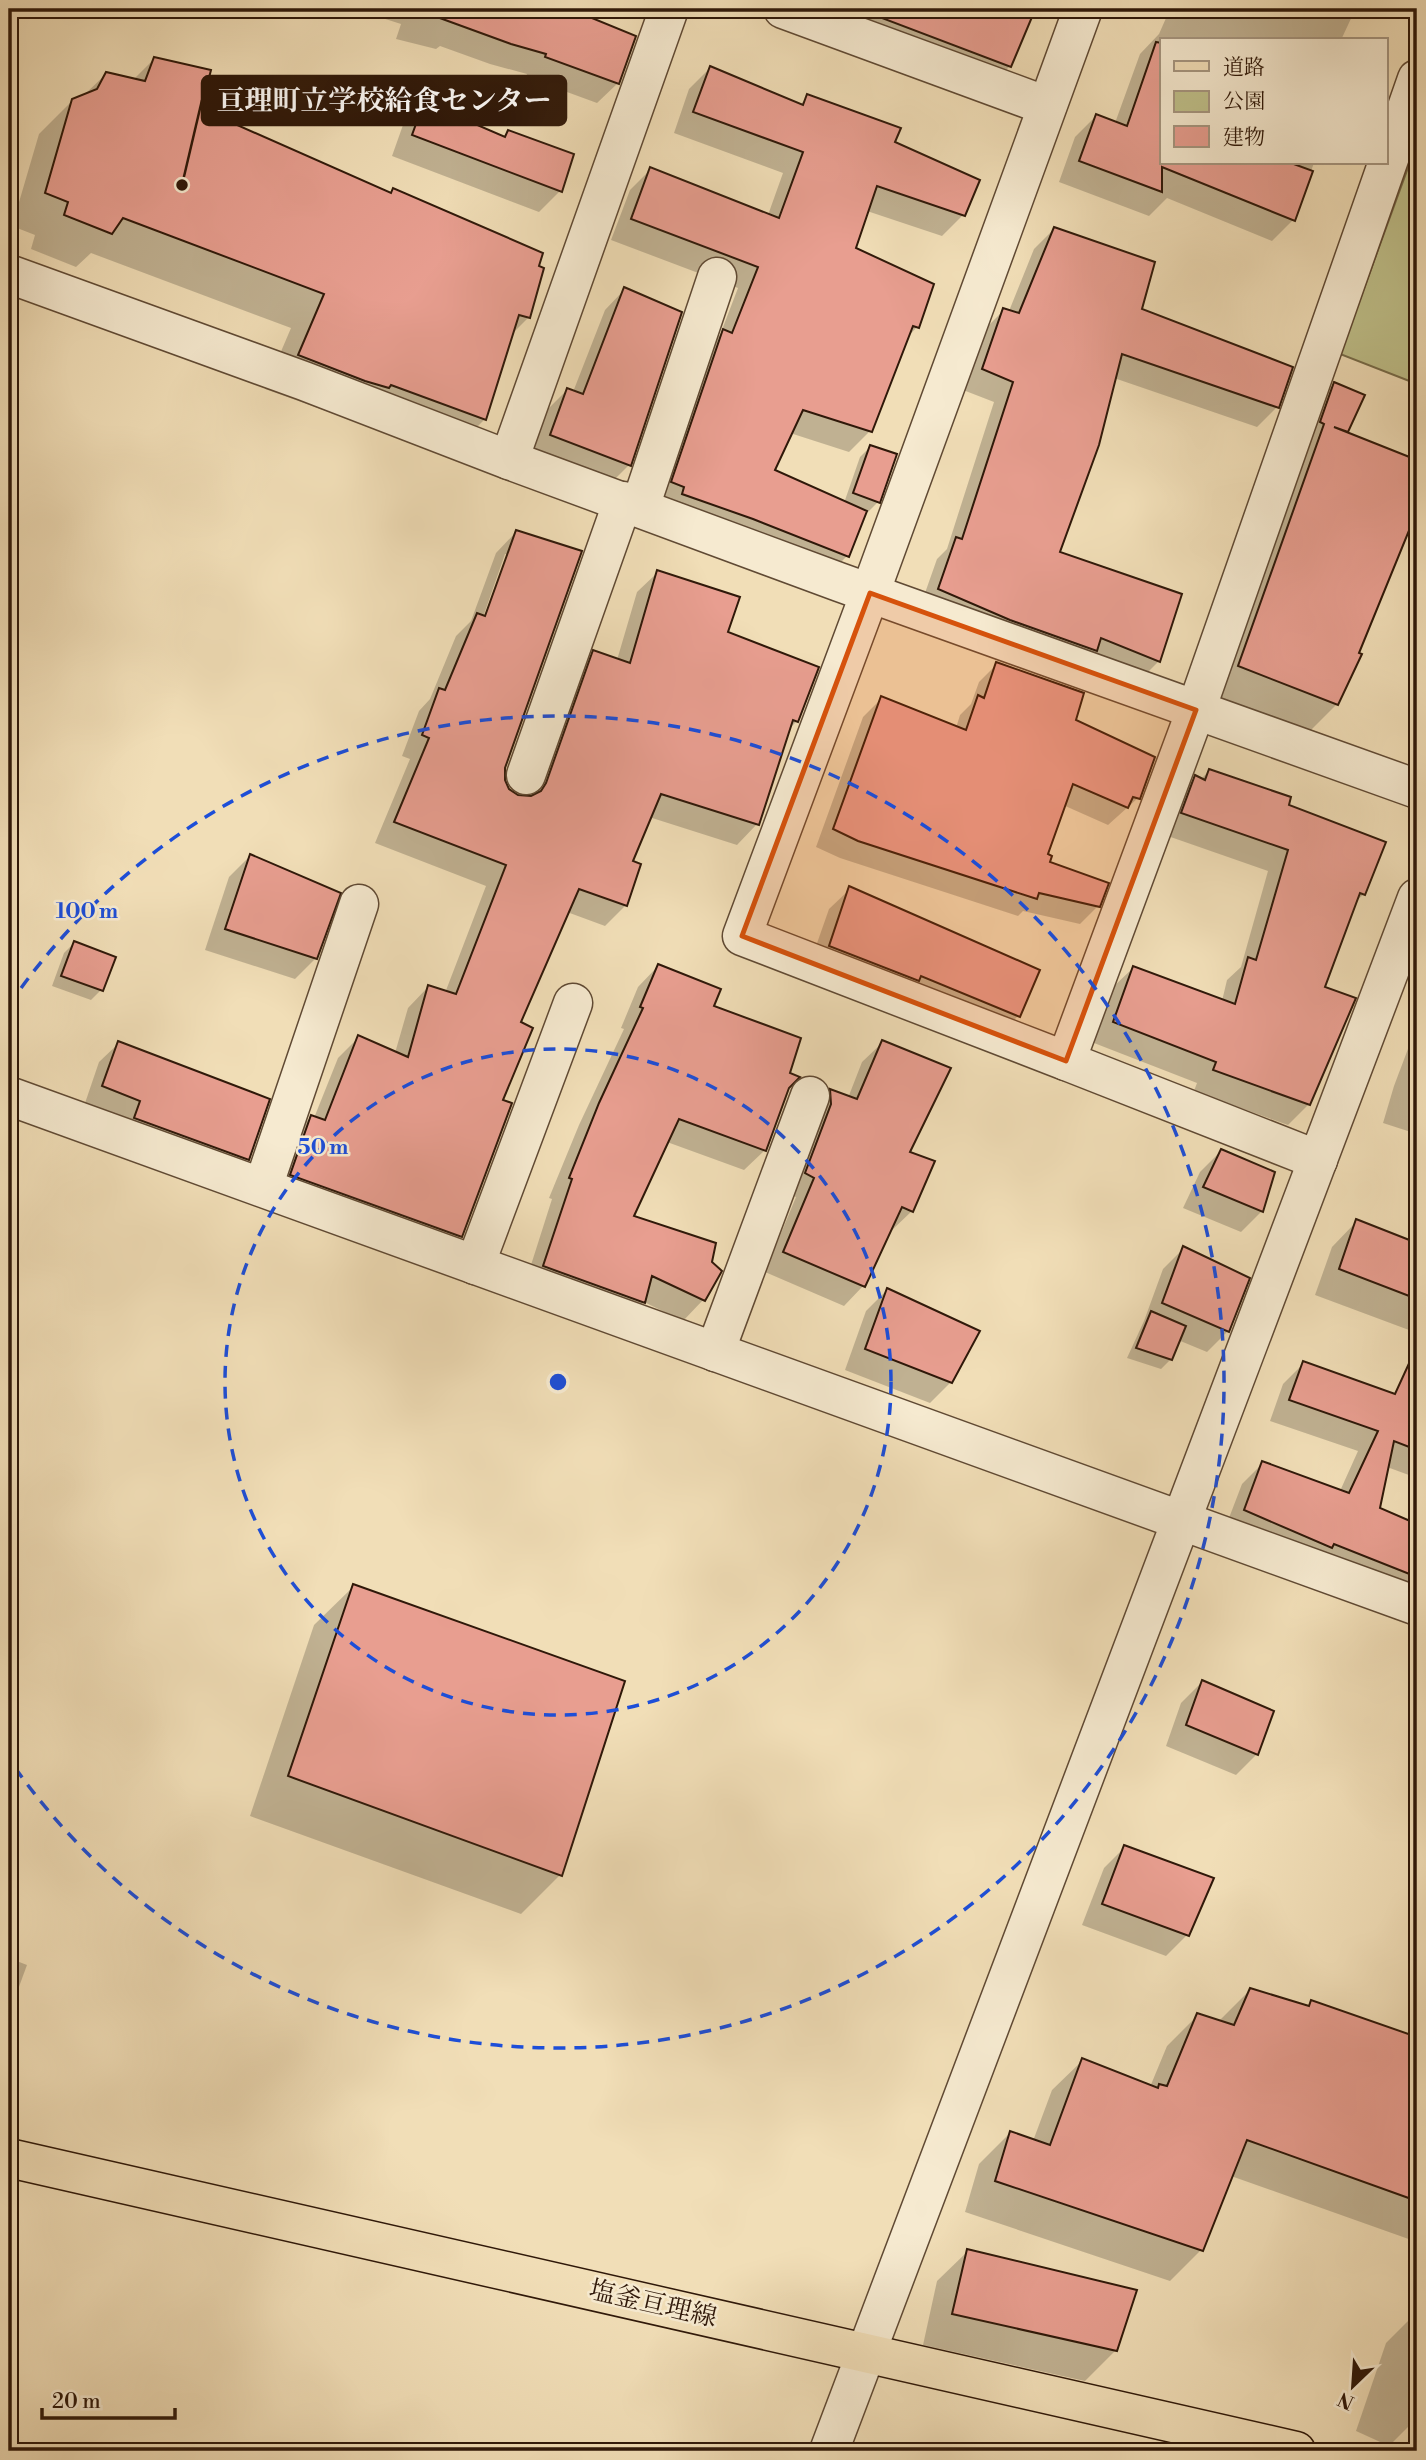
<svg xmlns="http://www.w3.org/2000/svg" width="1426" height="2460" font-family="'Libre Bodoni','Noto Serif JP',serif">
	<rect width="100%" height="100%" fill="#f1deb7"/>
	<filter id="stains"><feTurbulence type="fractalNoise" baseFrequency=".00286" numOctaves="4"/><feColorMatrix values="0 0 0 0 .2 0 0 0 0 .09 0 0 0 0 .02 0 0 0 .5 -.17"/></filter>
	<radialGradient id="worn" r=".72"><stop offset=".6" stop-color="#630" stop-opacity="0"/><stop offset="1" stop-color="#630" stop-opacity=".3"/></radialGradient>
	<polygon fill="#bfc08a" stroke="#776c4a" stroke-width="2" points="1417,143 1417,384 1340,354"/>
	<g fill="#0003" fill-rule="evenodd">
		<polygon points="354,9 566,9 634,37 618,83 597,103 526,77 527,74 490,64 440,46 436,49 396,39 401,24"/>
		<polygon points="789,9 1033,9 1010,66 989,87"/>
		<polygon points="1170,9 1355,10 1341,40 1162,40 1162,163 1314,163 1293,220 1272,241 1167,198 1149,216 1059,182 1075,137 1096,116 1115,123 1140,54 1159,34"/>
		<polygon points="154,59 199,110 390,194 393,190 528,318 511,335 485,419 451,453 357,418 354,421 265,389 291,328 91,253 76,267 31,249 35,235 12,226 39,134 73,100 83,96 106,74 133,80"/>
		<polygon points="710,68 799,106 808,96 892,143 963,215 942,236 867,211 854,249 932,285 917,327 906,339 870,431 849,452 790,433 773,470 844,503 860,457 870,447 878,502 868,512 865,511 847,556 826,577 652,503 702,352 720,335 738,288 611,240 630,190 651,169 768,215 783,173 674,133 689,89"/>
		<polygon points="424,104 502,138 508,132 560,191 539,212 392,156 403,125"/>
		<polygon points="1054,229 1140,310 1277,407 1257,427 1114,378 1057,553 1159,661 1139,681 919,610 937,559 947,549 994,402 963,390 984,330 1004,310 1009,311 1034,249"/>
		<polygon points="625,289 680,313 629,465 609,485 531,455 547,410 567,390 573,392 605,310"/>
		<polygon points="1334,384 1347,431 1344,433 1417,462 1417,507 1337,704 1298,743 1201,705 1296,423"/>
		<path d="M516 532 503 780 508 790 517 797 529 798 573 673 594 652 617 660 637 592 658 572 726 633 797 721 788 730 757 824 737 845 649 817 630 862 626 905 605 926 567 912 518 1023 500 1101 461 1236 440 1257 271 1195 290 1137 311 1117 314 1118 338 1058 359 1037 395 1053 408 1008 428 987 445 993 486 886 375 843 410 759 402 756 419 711 430 699 456 636 471 621 496 553ZM505 554H509L484 625 481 623Z"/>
		<polygon points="997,664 1074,721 1138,798 1108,825 1063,805 1046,855 1048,863 1098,906 1080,924 1023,911 1018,916 840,858 816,847 863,717 881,699 956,728 960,715 971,704 979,682"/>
		<polygon points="1209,771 1287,806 1364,894 1354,903 1323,988 1309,1104 1288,1125 1194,1091 1197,1083 1094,1043 1112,988 1133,968 1222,1001 1227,980 1241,967 1268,871 1162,834 1175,798 1195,778 1200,780"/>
		<polygon points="250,856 316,958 295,979 205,950 229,877"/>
		<polygon points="850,889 1018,1016 997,1037 809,966 829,909"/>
		<polygon points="74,943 101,990 91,1000 52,986 64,953"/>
		<polygon points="658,966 712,1007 788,1074 788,1087 765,1150 744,1170 667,1142 632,1217 719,1272 703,1300 683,1321 644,1302 623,1323 524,1287 552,1199 549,1198 579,1125 624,1029 621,1028 638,987"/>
		<polygon points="1417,1025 1417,1134 1383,1123 1394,1086"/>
		<polygon points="119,1043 248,1159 228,1178 84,1106 99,1062"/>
		<polygon points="882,1043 912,1211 892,1230 890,1229 863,1286 844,1306 765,1272 796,1197 786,1193 811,1110 830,1091 848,1098 862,1062"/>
		<polygon points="1221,1151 1262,1211 1241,1232 1183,1208 1200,1172"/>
		<polygon points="1357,1221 1417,1245 1417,1333 1315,1295 1332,1247"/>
		<polygon points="1184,1248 1248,1279 1228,1331 1207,1352 1178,1340 1171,1359 1161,1369 1127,1358 1144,1321 1163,1269"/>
		<polygon points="887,1290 951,1382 930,1403 845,1370 866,1311"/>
		<polygon points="1304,1363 1417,1405 1417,1478 1387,1467 1378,1509 1417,1526 1417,1607 1224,1531 1242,1484 1263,1463 1340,1491 1358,1451 1270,1421 1283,1384"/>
		<polygon points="354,1586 560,1875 521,1914 250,1816 314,1625"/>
		<polygon points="1202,1682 1257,1754 1236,1775 1166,1746 1181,1703"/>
		<polygon points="1125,1847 1187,1935 1166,1956 1082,1925 1104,1868"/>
		<polygon points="9,1958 27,1965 9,2014"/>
		<polygon points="1250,1990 1306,2007 1312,2002 1417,2039 1417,2242 1231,2176 1201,2250 1170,2281 965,2212 979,2164 1010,2133 1033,2141 1052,2090 1083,2060 1150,2087 1167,2046 1198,2015 1219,2021"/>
		<polygon points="968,2251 1116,2350 1085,2381 923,2345 937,2281"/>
		<polygon points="1417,2312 1417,2418 1389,2446 1356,2431 1386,2343"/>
	</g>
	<g fill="#e89e90" stroke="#2f1809" stroke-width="2">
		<polygon points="426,9 570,9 636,36 619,84 545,57 546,54 511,44 426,13"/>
		<polygon points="867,9 1012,9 1032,17 1011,67 866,12"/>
		<polygon points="1156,42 1162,43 1162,163 1291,163 1313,171 1295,221 1162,167 1162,192 1079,161 1096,114 1127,126"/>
		<polygon points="154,57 211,70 201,109 391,193 393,188 543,253 539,266 544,268 530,318 519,315 486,420 391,385 389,388 365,381 298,355 324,294 123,218 112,234 64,215 68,202 45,193 72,99 97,89 106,72 145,81"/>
		<polygon points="710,66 803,105 807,94 901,128 895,142 980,180 965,216 877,186 856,248 934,284 919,328 913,326 872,432 803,410 775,470 867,511 849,557 753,519 682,494 684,487 671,482 723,329 732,333 758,267 631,219 650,167 779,218 803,152 693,112"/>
		<polygon points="424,102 505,137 508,130 574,154 562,192 412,135"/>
		<polygon points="1054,227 1155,262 1142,309 1293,367 1279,408 1122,354 1099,445 1060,552 1182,594 1160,662 1101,638 1097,651 1010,620 938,589 956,537 962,539 1013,382 982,369 1003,308 1019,313"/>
		<polygon points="624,287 682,312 631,466 550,435 567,388 583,394"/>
		<polygon points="1334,382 1365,395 1348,432 1334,427 1417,460 1417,511 1359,653 1362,654 1338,705 1238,666 1324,424 1320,422"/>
		<polygon points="870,445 897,454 880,503 853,493"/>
		<polygon points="516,530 582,551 505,768 505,780 509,789 518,795 531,796 541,791 546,783 593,650 630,663 657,570 740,597 728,632 819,667 798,722 793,720 759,825 661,794 633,861 641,864 627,906 579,889 521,1022 533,1028 503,1100 512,1103 462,1237 290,1175 311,1115 325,1120 358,1035 408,1057 428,985 456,994 506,865 394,822 429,738 422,735 439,688 445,690 477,613 485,616"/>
		<polygon points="996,662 1084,693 1076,720 1155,757 1140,799 1133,797 1128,808 1073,784 1048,854 1052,856 1050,862 1109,883 1100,907 1039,893 1037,899 858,841 833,829 881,696 966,730 978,695 984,698"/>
		<polygon points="1209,769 1291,797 1289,805 1386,842 1365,895 1360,893 1325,987 1356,998 1310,1105 1213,1070 1216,1062 1113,1022 1133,966 1235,1004 1248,957 1256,960 1288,850 1181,813 1195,775 1205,780"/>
		<polygon points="250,854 341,893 317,959 225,929"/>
		<polygon points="849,886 1040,970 1020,1017 921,976 919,981 829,946"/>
		<polygon points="74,941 116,957 103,991 61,976"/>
		<polygon points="658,964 721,989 714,1006 801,1038 790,1073 800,1077 789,1088 766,1151 679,1119 634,1216 716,1243 712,1262 722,1271 705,1301 652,1276 645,1303 543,1266 572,1179 569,1178 599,1103 643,1008 640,1007"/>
		<polygon points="882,1040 951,1068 910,1152 935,1161 913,1212 902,1207 865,1287 783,1252 814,1178 805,1173 831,1104 830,1089 857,1099"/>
		<polygon points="118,1041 270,1099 249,1160 134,1118 140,1101 102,1086"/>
		<polygon points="1221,1149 1275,1172 1263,1212 1203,1187"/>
		<polygon points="1356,1219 1417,1243 1417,1299 1339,1269"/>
		<polygon points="1183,1246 1250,1278 1229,1332 1162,1303"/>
		<polygon points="887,1288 980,1331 952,1383 865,1349"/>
		<polygon points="1151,1311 1186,1326 1172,1360 1136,1348"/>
		<polygon points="1417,1346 1417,1450 1394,1441 1380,1508 1417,1524 1417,1577 1334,1544 1332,1548 1244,1510 1262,1461 1349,1493 1378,1431 1289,1400 1303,1361 1395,1394"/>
		<polygon points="353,1584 625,1681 562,1876 288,1776"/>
		<polygon points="1202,1680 1274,1711 1258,1755 1186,1725"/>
		<polygon points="1124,1845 1214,1878 1189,1936 1102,1904"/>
		<polygon points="1250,1988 1309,2006 1311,2000 1417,2037 1417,2201 1247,2140 1203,2251 995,2181 1010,2131 1050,2145 1082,2058 1158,2088 1159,2084 1167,2086 1197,2013 1234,2025"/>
		<polygon points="967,2249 1137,2290 1117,2351 952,2314"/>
	</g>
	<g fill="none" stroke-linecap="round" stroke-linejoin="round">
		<defs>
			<g id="street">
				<polyline points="783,9 1047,106"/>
				<polyline points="9,274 304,381 509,460 839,582 1417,789"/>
				<polyline points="509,460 669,9"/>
				<polyline points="640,507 717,277"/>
				<polyline points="526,775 623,501"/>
				<polyline points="1066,1061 742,936 870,593 1083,9"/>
				<polyline points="9,1096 1417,1606"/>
				<polyline points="1318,1160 1066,1061 1196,710 1417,79"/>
				<polyline points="263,1187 359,904"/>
				<polyline points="475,1265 573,1003"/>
				<polyline points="715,1352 810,1096"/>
				<polyline points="829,2451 1417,898"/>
			</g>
			<polyline id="primary" points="9,2158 1296,2451"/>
		</defs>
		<use href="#street" stroke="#604a34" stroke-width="41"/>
		<use href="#primary" stroke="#2f1809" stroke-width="41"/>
		<use href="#street" stroke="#f6ead0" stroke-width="38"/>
		<use href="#primary" stroke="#f1deb7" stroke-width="38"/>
	</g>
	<path fill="#d6520c" fill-opacity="0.2" stroke="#d6520c" stroke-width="5" stroke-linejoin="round" d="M870 593 1196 710 1066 1061 742 936Z"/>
	<g fill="none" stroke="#1d4ed8" stroke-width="3.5" stroke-dasharray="12 9">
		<circle cx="558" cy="1382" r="333"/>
		<path d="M9 1005A666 666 0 1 1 9 1759"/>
	</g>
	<g text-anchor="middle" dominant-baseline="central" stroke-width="5" stroke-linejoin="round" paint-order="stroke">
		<g font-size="26" fill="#2f1809" stroke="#f6ead0">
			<text transform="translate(653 2304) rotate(13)">塩釜亘理線</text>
		</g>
	</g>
	<circle cx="558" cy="1382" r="10" fill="#1d4ed8" stroke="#f6ead0" stroke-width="3.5"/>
	<g font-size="21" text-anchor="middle" font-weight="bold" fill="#1d4ed8" stroke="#f6ead0" stroke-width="5" stroke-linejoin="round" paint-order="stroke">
		<text x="87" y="918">100 m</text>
		<text x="323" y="1154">50 m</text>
	</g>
	<path fill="none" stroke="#2f1809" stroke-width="2.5" d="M182 185L202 100"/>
	<circle fill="#2f1809" stroke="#f6ead0" stroke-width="2.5" cx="182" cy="185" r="7"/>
	<rect fill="#2f1809" stroke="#2f1809" stroke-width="2.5" x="202" y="76" width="364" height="49" rx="7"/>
	<g font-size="28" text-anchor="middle" font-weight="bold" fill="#fff">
		<text x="384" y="110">亘理町立学校給食センター</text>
	</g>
	<rect width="1426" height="2460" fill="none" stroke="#f1deb7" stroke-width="35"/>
	<rect x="10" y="10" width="1405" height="2439" fill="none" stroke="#2f1809" stroke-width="3.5"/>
	<rect x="18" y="18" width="1391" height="2425" fill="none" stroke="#2f1809" stroke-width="2"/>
	<rect x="1160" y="38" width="228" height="126" fill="#f6ead0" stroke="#a69680" stroke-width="2"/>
	<rect x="1174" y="61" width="35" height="10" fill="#f1deb7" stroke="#a69680" stroke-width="2"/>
	<text x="1223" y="74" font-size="21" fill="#2f1809">道路</text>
	<rect x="1174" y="91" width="35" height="21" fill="#bfc08a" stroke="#a69680" stroke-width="2"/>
	<text x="1223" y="108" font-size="21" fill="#2f1809">公園</text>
	<rect x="1174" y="126" width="35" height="21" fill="#e89e90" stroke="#a69680" stroke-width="2"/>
	<text x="1223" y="144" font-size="21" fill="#2f1809">建物</text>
	<g transform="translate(1353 2386) rotate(205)" stroke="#f6ead0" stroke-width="5" paint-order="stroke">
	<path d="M0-5L12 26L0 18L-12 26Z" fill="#2f1809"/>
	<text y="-10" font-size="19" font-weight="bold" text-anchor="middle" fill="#2f1809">N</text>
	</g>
	<path d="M42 2408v10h133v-10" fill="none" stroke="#2f1809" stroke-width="3.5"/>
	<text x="52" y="2408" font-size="21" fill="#2f1809" stroke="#f6ead0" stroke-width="5" paint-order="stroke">20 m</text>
	<rect width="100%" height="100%" filter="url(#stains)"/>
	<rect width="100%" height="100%" fill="url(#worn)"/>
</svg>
